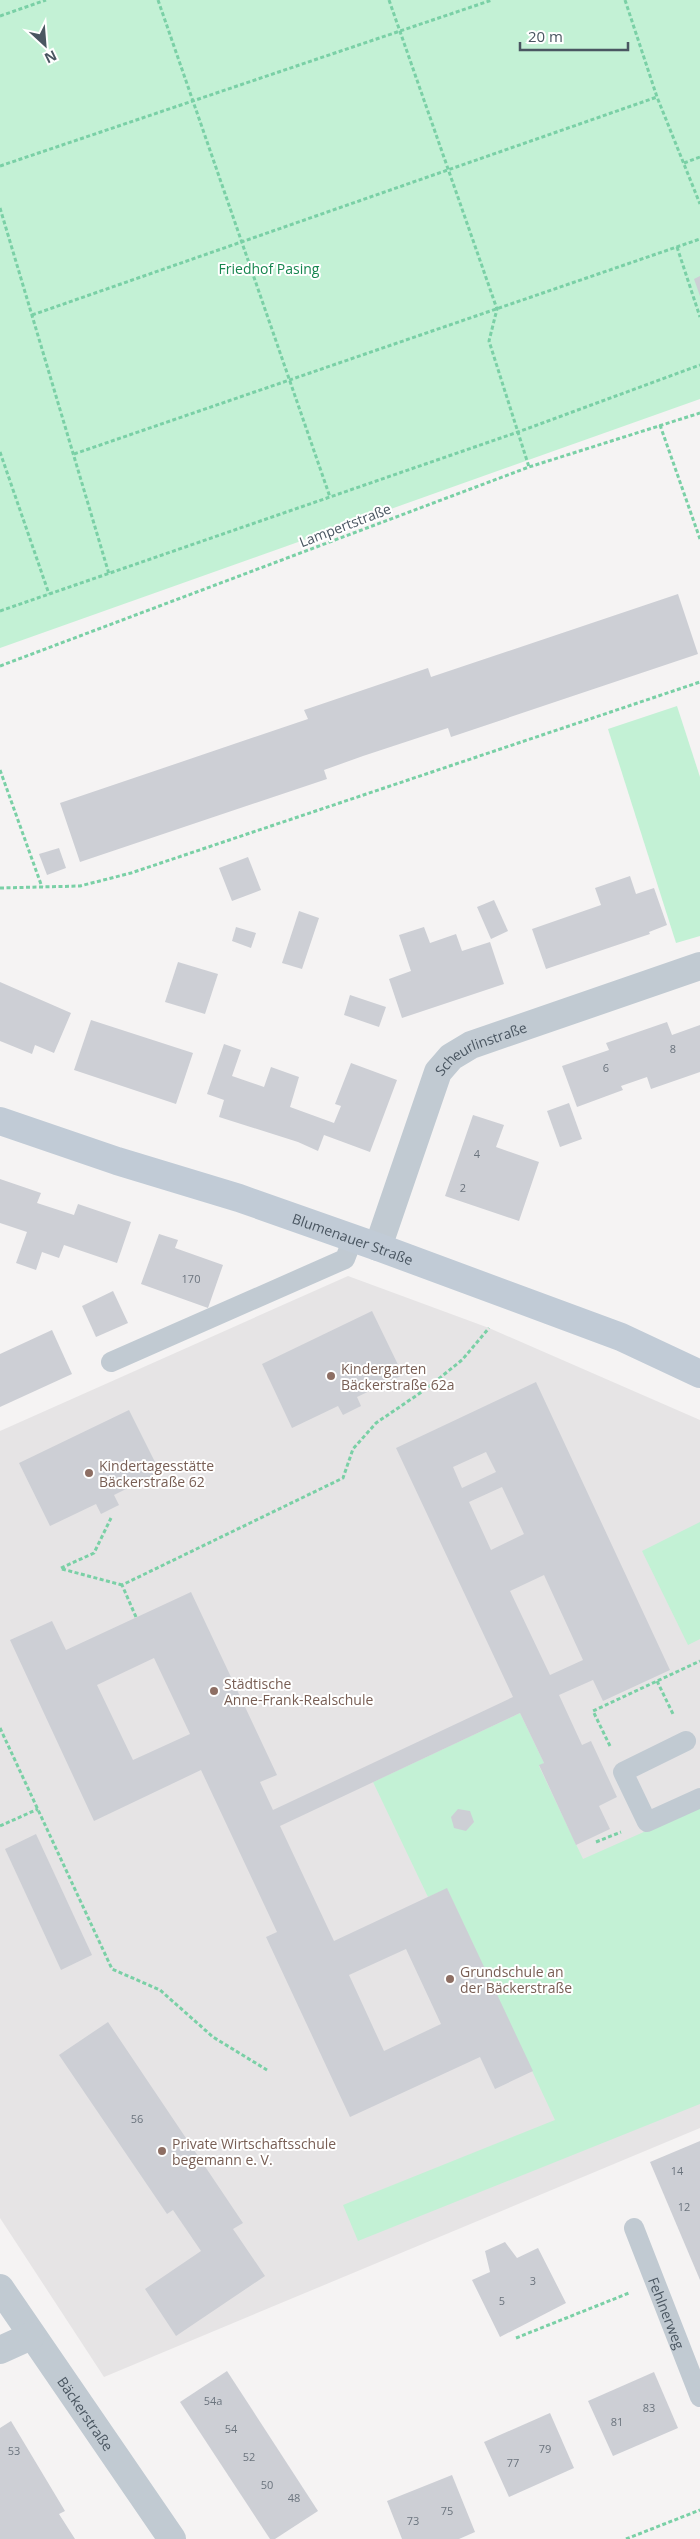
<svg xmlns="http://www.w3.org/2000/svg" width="700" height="2539" font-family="'Open Sans',sans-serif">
	<rect width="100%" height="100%" fill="#f5f3f3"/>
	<polygon fill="#e6e4e5" points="348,1276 489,1328 700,1420 700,2128 104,2377 0,2218 0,1431"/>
	<g fill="#c3f1d5">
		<polygon points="0,0 700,0 700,399 0,648"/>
		<polygon points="677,706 700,777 700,936 676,943 608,729"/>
		<polygon points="700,1522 700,1639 688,1645 642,1551"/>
		<polygon points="520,1713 544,1763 539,1766 583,1859 700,1807 700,2104 358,2241 343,2205 555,2120 447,1889 428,1897 373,1782"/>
	</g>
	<g fill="#cdcfd5" fill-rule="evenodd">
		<polygon points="700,276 700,296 694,279"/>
		<polygon points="678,594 698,654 451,737 448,728 363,756 324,770 327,779 80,862 60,803 308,719 304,710 428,668 431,677"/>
		<polygon points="59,848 66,868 47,875 39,854"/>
		<polygon points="248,857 261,890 232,901 219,868"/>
		<polygon points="630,876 636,894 654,888 667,925 649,932 650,934 546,969 532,929 601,905 595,888"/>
		<polygon points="494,900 508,931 491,939 477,907"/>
		<polygon points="299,911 319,918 302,969 282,963"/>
		<polygon points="236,927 256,933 251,948 232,941"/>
		<polygon points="424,927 430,943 456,934 462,951 490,942 504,984 402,1018 389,979 411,971 399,935"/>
		<polygon points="178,962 218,974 205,1014 165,1002"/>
		<polygon points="0,982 71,1013 54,1053 35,1045 32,1054 0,1041"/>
		<polygon points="350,995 386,1007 379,1027 344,1015"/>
		<polygon points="91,1020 193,1053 176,1104 74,1070"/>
		<polygon points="667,1022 672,1035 700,1025 700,1072 651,1089 647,1077 621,1086 623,1090 577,1107 562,1066 609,1050 606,1043"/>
		<polygon points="224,1044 241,1050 232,1076 264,1087 271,1067 299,1077 290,1107 334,1123 341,1106 335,1104 351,1063 397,1080 370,1152 324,1135 318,1151 298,1142 219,1117 224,1100 207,1094"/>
		<polygon points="569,1103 582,1139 560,1147 547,1111"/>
		<polygon points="473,1115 504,1125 496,1147 539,1162 519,1221 445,1196"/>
		<polygon points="0,1179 41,1193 37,1203 74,1215 78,1204 131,1222 117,1263 64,1245 59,1258 42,1252 36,1270 16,1263 27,1232 0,1223"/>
		<polygon points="159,1234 178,1240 175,1248 223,1265 208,1308 141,1284"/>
		<polygon points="113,1291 128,1323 96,1337 82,1306"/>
		<polygon points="372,1311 403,1375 357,1397 361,1406 343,1415 338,1406 292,1428 262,1364"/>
		<polygon points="52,1330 72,1374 0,1407 0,1354"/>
		<path d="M536 1382 670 1670 603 1701 593 1680 559 1695 582 1745 591 1741 617 1797 599 1806 610 1829 576 1845 539 1765 544 1763 520 1713 280 1826 334 1941 447 1888 533 2071 495 2089 480 2057 350 2117 266 1937 277 1932 201 1770 94 1821 10 1640 52 1621 66 1650 191 1592 277 1775 260 1782 273 1810 513 1697 396 1448ZM486 1452 496 1472 462 1488 453 1467ZM502 1487 524 1534 491 1550 469 1502ZM544 1575 583 1660 550 1675 510 1591ZM154 1658 190 1734 133 1760 97 1685ZM406 1949 441 2024 384 2051 349 1975Z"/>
		<polygon points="129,1410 160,1472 114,1495 119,1505 101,1514 96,1504 50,1526 19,1463"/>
		<polygon points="458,1809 470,1811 474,1822 466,1831 454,1828 451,1817"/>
		<polygon points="36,1834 92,1955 61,1970 5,1849"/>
		<polygon points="108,2022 243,2223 233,2229 265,2276 176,2336 145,2289 201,2251 173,2210 167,2214 59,2055"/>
		<polygon points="700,2141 700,2280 650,2162"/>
		<polygon points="505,2242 517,2258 538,2248 566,2303 500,2337 472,2280 490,2272 485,2251"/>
		<polygon points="227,2371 318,2511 275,2539 270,2539 180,2402"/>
		<polygon points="654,2372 678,2428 613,2456 588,2401"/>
		<polygon points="550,2413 574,2468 509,2497 484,2442"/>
		<polygon points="11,2421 65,2511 59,2514 75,2539 0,2539 0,2428"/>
		<polygon points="452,2475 475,2532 459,2539 402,2539 387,2501"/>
	</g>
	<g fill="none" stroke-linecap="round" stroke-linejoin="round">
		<g stroke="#7ad0a6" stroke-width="3" stroke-dasharray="4 2.5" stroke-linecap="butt">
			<polyline points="158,0 330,497"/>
			<polyline points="389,0 497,309 489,341 529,467"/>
			<polyline points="625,0 657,97 700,204"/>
			<polyline points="0,16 46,0"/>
			<polyline points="684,163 700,157"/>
			<polyline points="0,166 492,0"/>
			<polyline points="0,208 109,574"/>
			<polyline points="677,247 700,317"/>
			<polyline points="32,315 657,97"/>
			<polyline points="660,425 700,539"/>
			<polyline points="0,452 49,594"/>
			<polyline points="74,454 700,239"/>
			<polyline points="0,611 518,432 700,365"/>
			<polyline points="0,666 529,467 700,413"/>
			<polyline points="0,770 42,887"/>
			<polyline points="0,888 80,886 131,873 700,682"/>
			<polyline points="61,1568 94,1553 111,1518"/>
			<polyline points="62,1569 122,1585"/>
			<polyline points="136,1617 122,1585 343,1478 353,1449 376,1423 426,1389 462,1360 489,1328"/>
			<polyline points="657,1681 674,1716"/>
			<polyline points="0,1728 112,1969 160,1990 213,2037 267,2070"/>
			<polyline points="610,1746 593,1711 700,1661"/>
			<polyline points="0,1826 38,1809"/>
			<polyline points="596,1842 621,1832"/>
			<polyline points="516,2338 629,2293"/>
			<polyline points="626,2539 700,2510"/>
		</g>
		<g stroke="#c1cad2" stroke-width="20">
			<polyline points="111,1362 345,1259 353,1238"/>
			<polyline points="686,1741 623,1772 647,1822 700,1798"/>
			<path id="s1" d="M634 2228 700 2397"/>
		</g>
		<g stroke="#c1cad2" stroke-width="28">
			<path id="s2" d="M378 1247 438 1072 451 1057 471 1045 700 966"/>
			<path id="s3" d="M0 2288 172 2539"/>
			<polyline points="0,2350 31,2336"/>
		</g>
		<path stroke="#c1cbd6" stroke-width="28" id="s4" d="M0 1121 117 1161 239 1198 378 1247 621 1337 700 1374"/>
	</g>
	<g fill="#8d6e63" stroke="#fff" stroke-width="2">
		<circle cx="331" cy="1376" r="5"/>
		<circle cx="89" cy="1473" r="5"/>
		<circle cx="214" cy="1691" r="5"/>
		<circle cx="450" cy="1979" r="5"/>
		<circle cx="162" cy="2151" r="5"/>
	</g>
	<g text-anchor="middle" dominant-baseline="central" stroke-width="4" stroke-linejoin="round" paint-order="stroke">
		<g font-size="11" fill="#6b747e">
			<text x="673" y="1048">8</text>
			<text x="606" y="1067">6</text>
			<text x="477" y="1153">4</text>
			<text x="463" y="1187">2</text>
			<text x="191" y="1278">170</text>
			<text x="137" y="2118">56</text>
			<text x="677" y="2170">14</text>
			<text x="684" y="2206">12</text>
			<text x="533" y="2280">3</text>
			<text x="502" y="2300">5</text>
			<text x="213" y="2400">54a</text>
			<text x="649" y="2407">83</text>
			<text x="617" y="2421">81</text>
			<text x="231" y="2428">54</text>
			<text x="545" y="2448">79</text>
			<text x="14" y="2450">53</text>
			<text x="249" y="2456">52</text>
			<text x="513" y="2462">77</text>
			<text x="267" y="2484">50</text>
			<text x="294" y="2497">48</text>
			<text x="447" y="2510">75</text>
			<text x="413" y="2520">73</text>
		</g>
		<g font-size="14" fill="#17864f" stroke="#fff">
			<text x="269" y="268">Friedhof Pasing</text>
		</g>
		<g font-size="14" fill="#4a5661" stroke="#fff">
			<text transform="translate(345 525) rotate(-21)">Lampertstraße</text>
			<text stroke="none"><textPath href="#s2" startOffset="235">Scheurlinstraße</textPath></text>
			<text stroke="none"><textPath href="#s4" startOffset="372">Blumenauer Straße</textPath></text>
			<text stroke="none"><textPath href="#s1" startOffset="91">Fehlnerweg</textPath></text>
			<text stroke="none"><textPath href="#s3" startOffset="152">Bäckerstraße</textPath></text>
		</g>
		<g font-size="14" fill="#785e54" stroke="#fff" text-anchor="start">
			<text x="341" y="1368">Kindergarten<tspan x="341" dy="16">Bäckerstraße 62a</tspan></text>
			<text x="99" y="1465">Kindertagesstätte<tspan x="99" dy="16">Bäckerstraße 62</tspan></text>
			<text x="224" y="1683">Städtische<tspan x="224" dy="16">Anne-Frank-Realschule</tspan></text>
			<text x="460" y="1971">Grundschule an<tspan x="460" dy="16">der Bäckerstraße</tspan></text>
			<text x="172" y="2143">Private Wirtschaftsschule<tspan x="172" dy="16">begemann e. V.</tspan></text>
		</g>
	</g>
	<g transform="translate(45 45) rotate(154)" stroke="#ffffff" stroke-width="4" paint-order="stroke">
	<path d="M0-4L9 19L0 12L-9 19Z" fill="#4a5661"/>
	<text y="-8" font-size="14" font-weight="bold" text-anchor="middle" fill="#4a5661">N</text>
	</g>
	<path d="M520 42v8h108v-8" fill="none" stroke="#4a5661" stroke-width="2.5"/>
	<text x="528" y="42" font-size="15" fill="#4a5661" stroke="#ffffff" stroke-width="4" paint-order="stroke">20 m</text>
</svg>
